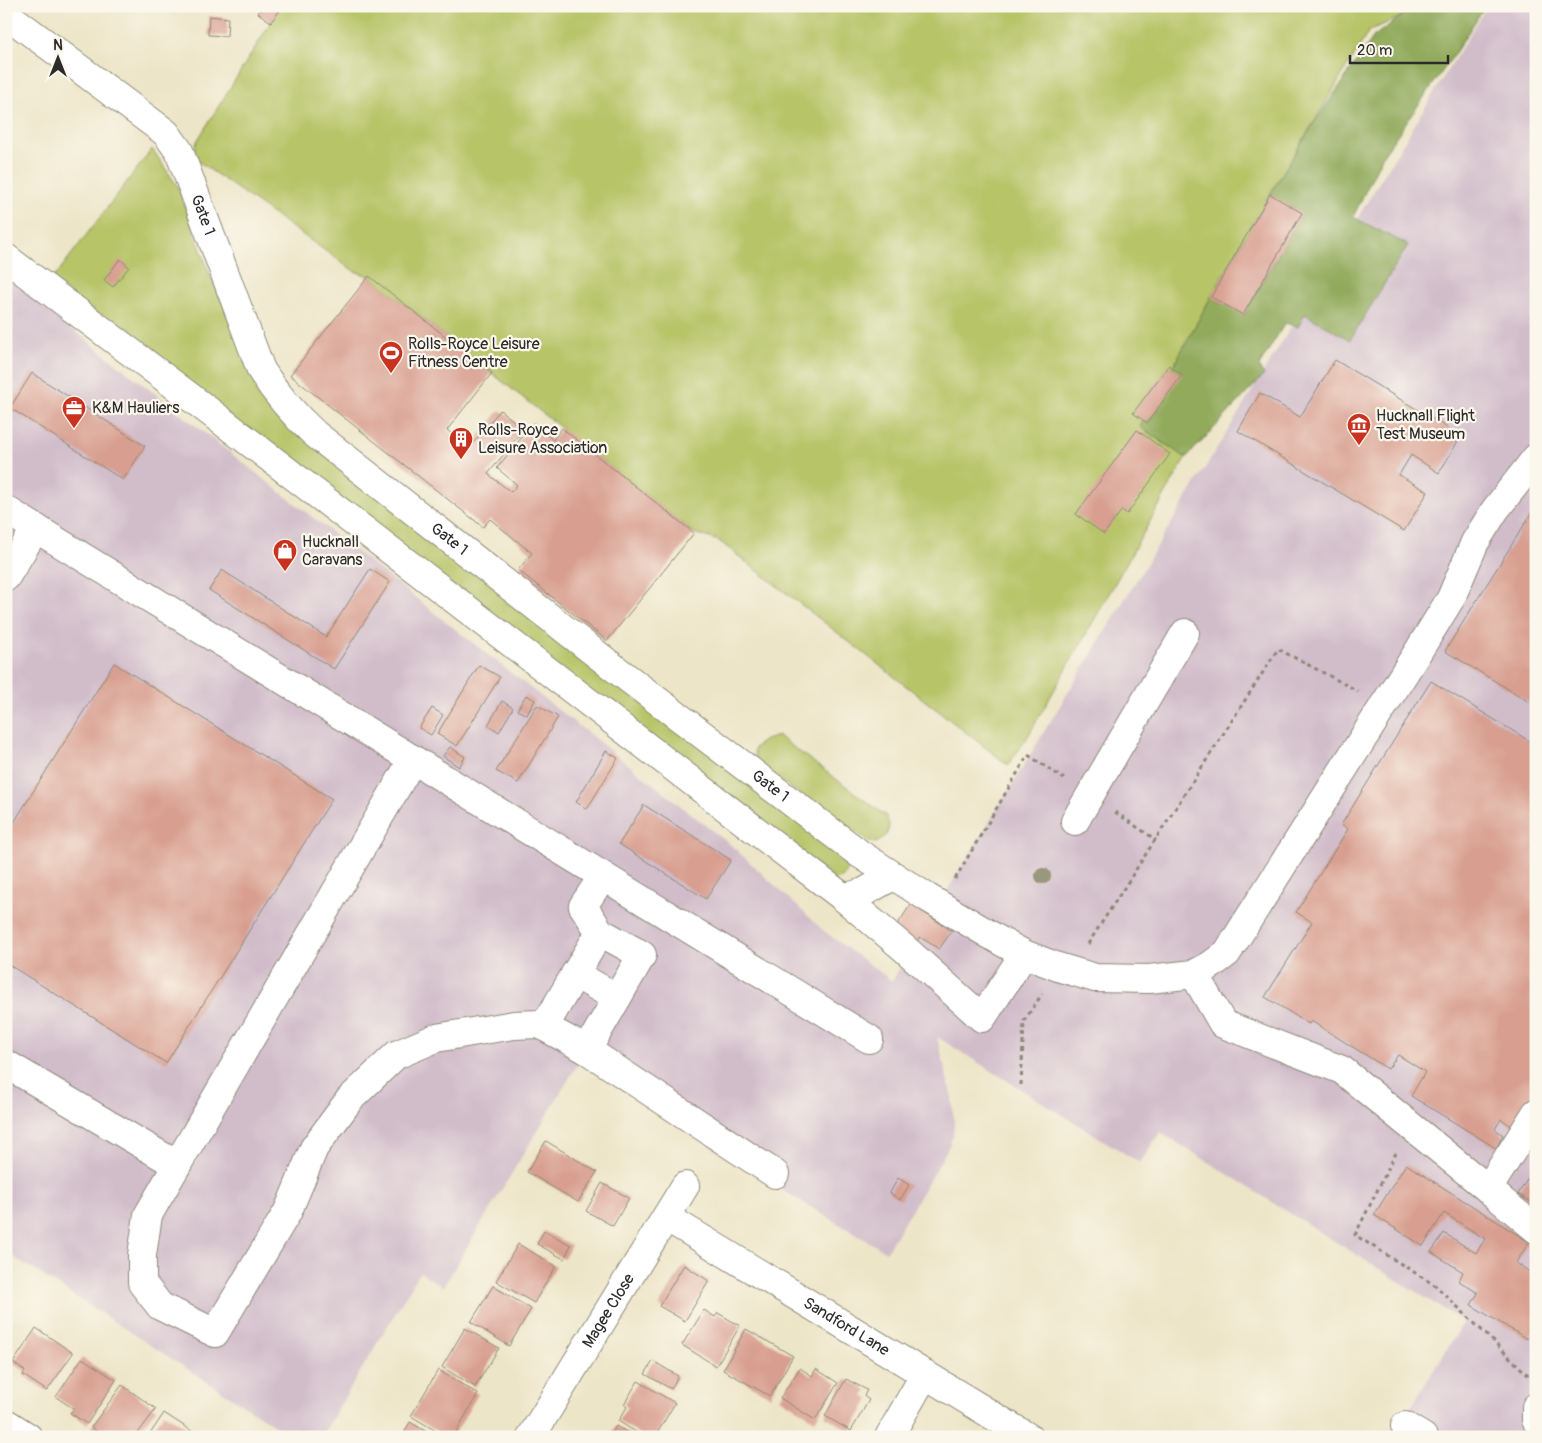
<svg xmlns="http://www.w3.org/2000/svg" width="1542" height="1443" font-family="Pangolin,sans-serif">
	<rect width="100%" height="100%" fill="#fbf7ec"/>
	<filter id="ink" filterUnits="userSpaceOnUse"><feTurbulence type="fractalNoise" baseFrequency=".02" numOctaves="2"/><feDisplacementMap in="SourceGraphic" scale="10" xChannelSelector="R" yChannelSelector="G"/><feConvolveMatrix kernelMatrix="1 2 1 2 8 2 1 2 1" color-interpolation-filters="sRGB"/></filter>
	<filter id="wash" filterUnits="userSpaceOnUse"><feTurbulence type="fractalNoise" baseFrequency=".0096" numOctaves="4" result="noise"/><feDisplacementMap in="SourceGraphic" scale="20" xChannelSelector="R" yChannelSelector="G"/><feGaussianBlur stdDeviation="1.12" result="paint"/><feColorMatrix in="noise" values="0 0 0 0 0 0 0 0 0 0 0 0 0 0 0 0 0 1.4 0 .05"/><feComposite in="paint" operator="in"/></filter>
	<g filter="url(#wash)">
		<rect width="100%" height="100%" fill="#ede5c7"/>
		<polygon fill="#d1bdca" points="1487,6 1536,6 1536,1437 1392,1437 1464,1322 1160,1132 1140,1163 937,1037 952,1098 954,1124 953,1136 947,1150 886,1252 732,1160 579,1062 443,1287 420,1272 321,1437 293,1437 6,1252 6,277 732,846 825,932 892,981"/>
		<g fill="#b7c467" stroke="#717849">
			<polygon points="281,6 1389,6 1402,16 1369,31 1270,194 1211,297 1140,427 1186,458 1027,738 1008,765 719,541 694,533 369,276 354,271 192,157 197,141"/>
			<path d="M152 149 178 187 210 275 260 388 843 857C850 866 847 877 835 880L52 280Z"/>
			<path d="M778 736 885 815C893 826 888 837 876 843L869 841 756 764 754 751 755 747 765 740Z"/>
		</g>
		<polygon fill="#91aa5c" stroke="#5e6a44" points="1409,6 1485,6 1451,59 1383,155 1353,217 1408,245 1350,340 1305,314 1298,327 1285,323 1259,366 1264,375 1186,458 1140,427 1211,297 1244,315 1302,213 1270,194 1316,120 1374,36 1402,16"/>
		<g id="blocks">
			<g fill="#d89f90">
				<polygon points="263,6 277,6 281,9 271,22 258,13"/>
				<polygon points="209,16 228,18 227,36 208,35"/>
				<polygon points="1270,194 1302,213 1243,315 1211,297"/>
				<polygon points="120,259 129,267 113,287 104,280"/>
				<polygon points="369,276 492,373 447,430 469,448 500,410 524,429 488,474 511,492 517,485 497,468 533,423 553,440 562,428 694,533 607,641 518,570 532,553 490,519 483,527 290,375"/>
				<polygon points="1335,360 1461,436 1439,473 1411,455 1399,475 1428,492 1404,531 1238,431 1260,393 1300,417"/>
				<polygon points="1169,365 1182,375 1147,423 1133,413"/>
				<polygon points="32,373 145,446 123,480 10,408"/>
				<polygon points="1137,430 1170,454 1127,514 1122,510 1104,534 1076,514"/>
				<polygon points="1536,506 1536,706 1445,651"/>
				<polygon points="370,569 390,582 334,669 209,590 222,570 326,637"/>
				<polygon points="114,663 332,799 166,1063 6,963 6,835"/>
				<polygon points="479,665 500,677 457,746 437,734"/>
				<polygon points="1431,681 1536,745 1536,1097 1516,1129 1501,1119 1495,1129 1503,1135 1496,1148 1411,1096 1425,1072 1398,1055 1388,1069 1311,1021 1309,1024 1265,997 1312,922 1296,912 1348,829 1341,825"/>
				<polygon points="526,695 535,700 527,715 517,710"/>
				<polygon points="502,701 513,708 499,732 488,725"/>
				<polygon points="537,705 558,717 518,783 496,771"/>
				<polygon points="432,708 443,715 431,735 419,728"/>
				<polygon points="450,747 465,757 459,767 443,756"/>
				<polygon points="606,751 618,758 587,809 576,802"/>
				<polygon points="644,805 731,860 706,899 619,844"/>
				<polygon points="911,904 952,931 939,949 920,937 913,947 892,933"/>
				<polygon points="546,1141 597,1172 578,1202 527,1172"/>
				<polygon points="1406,1164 1529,1242 1516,1263 1536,1276 1536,1325 1527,1339 1471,1305 1478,1293 1459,1281 1463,1272 1431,1252 1444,1233 1476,1253 1485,1239 1444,1213 1423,1246 1374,1215"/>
				<polygon points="1536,1166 1536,1205 1518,1194"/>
				<polygon points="898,1178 909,1185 900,1200 890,1193"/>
				<polygon points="602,1183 629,1198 613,1226 586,1211"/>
				<polygon points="544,1231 571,1245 564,1259 537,1244"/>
				<polygon points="518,1244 556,1266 534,1303 496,1281"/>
				<polygon points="684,1265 709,1281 685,1321 659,1306"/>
				<polygon points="493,1286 531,1309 509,1346 471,1322"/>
				<polygon points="704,1310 715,1317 718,1313 740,1326 716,1366 682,1345"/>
				<polygon points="36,1328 73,1353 47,1391 23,1375 25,1371 13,1363"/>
				<polygon points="465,1328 499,1348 475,1387 442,1367"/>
				<polygon points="746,1329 793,1356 770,1396 723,1370"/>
				<polygon points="82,1358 116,1380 87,1424 70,1413 74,1409 56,1397"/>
				<polygon points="653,1361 678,1376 671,1389 645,1374"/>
				<polygon points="800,1368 812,1376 816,1369 838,1383 815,1420 780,1398"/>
				<polygon points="438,1370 478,1394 453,1437 446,1437 411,1416"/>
				<polygon points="846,1379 867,1390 864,1396 869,1400 851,1431 825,1416"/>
				<polygon points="638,1381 675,1403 655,1437 644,1437 618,1421 627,1407 624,1404"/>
				<polygon points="122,1385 156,1409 135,1437 115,1437 110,1433 108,1437 104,1437 91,1427"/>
				<polygon points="164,1413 201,1437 148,1437"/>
				<polygon points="410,1422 435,1437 402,1437"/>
				<polygon points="616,1426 635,1437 609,1437"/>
			</g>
		</g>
	</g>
	<g filter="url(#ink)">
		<use href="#blocks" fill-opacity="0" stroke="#8c8879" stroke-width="1"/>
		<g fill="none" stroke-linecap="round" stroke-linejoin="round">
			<defs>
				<g id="minor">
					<path id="s1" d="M6 14 166 133 179 151 261 370C276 394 294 415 315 434L613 667 860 854 928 898 1002 942 1024 954 1058 967 1095 978 1149 979 1194 974 1211 965 1227 953 1419 650 1451 598 1475 542 1495 510 1536 458"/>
					<polyline points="6,258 214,415 844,898 905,949 982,1018 1024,954"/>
					<polyline points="6,510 869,1039"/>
					<polyline points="6,577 36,528"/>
					<polyline points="1075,821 1185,633"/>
					<polyline points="603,876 583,906 600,932 642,955 587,1050 775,1174"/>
					<polyline points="844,898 864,892 893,876"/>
					<polyline points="575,974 617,998"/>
					<polyline points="1194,974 1223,1024 1342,1070 1488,1189"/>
					<polyline points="544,1027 600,932"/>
					<polyline points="6,1064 177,1165 413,759"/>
					<polyline points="1536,1113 1488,1189 1536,1229"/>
					<polyline points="177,1165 148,1215 142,1255 142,1283 160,1306 215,1333 288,1211 314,1148 350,1099 396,1055 436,1038 514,1025 539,1024 587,1050"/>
					<path id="s2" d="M666 1217 1028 1437"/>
					<polyline points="1536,1407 1536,1420"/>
					<polyline points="6,1423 28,1437"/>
					<polyline points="1405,1426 1423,1437"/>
					<path id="s3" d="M531 1437 685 1186"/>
					<polyline points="889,1437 925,1374"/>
				</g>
			</defs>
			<use href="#minor" stroke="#8c8879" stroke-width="30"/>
			<g stroke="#8c8879" stroke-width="3" stroke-dasharray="4 4" stroke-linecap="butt">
				<polyline points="1115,812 1156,840"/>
				<polyline points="955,879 1028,755 1064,779"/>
				<polyline points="1088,944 1278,649 1358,691"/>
				<polyline points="1021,1085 1024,1021 1042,994"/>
				<polyline points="1396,1153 1355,1235 1436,1286 1530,1377"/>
			</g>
			<use href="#minor" stroke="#fff" stroke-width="28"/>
		</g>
		<circle fill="#99987b" cx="1043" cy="876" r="8"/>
	</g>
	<defs>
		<symbol id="stadium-pin" viewBox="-11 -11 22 30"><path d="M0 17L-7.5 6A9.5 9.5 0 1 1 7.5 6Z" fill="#c8321e" stroke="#fbf7ec"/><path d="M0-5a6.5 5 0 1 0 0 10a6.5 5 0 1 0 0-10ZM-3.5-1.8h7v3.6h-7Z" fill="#fff"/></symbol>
		<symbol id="office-pin" viewBox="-11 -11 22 30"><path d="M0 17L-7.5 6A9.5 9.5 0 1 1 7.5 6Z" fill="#c8321e" stroke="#fbf7ec"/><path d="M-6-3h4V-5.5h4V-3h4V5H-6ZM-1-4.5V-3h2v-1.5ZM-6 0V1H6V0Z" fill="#fff"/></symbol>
		<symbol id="museum-pin" viewBox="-11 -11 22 30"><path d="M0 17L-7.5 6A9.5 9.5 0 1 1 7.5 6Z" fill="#c8321e" stroke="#fbf7ec"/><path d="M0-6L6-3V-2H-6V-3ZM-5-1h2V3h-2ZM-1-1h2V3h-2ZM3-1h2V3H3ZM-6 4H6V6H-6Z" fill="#fff"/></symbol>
		<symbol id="building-pin" viewBox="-11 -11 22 30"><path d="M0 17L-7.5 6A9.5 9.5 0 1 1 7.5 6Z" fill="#c8321e" stroke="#fbf7ec"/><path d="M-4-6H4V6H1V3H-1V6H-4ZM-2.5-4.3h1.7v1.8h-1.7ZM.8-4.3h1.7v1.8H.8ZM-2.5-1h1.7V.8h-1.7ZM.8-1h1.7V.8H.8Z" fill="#fff"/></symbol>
		<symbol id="shop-pin" viewBox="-11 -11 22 30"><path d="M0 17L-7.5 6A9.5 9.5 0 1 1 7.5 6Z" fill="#c8321e" stroke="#fbf7ec"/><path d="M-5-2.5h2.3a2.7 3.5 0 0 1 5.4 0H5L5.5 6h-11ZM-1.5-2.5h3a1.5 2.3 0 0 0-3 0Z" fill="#fff"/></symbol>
	</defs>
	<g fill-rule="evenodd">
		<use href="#stadium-pin" x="377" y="339" width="28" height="38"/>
		<use href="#office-pin" x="60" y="394" width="28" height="38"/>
		<use href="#museum-pin" x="1345" y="411" width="28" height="38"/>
		<use href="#building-pin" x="447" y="425" width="28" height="38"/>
		<use href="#shop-pin" x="271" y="537" width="28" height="38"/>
	</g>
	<g text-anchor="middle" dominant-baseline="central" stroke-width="4.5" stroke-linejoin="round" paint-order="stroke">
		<g font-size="16" fill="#2b2b2b" stroke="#fbf7ec">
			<text stroke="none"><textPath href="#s1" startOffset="290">Gate 1</textPath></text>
			<text stroke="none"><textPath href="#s1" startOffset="710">Gate 1</textPath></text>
			<text stroke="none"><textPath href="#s1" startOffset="1115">Gate 1</textPath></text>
			<text stroke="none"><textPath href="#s3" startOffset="148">Magee Close</textPath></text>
			<text stroke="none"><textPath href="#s2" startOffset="211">Sandford Lane</textPath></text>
		</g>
		<g font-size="16" fill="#2b2b2b" stroke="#fbf7ec" text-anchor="start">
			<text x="408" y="344">Rolls-Royce Leisure<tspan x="408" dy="18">Fitness Centre</tspan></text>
			<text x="92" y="408">K&amp;M Hauliers</text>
			<text x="1376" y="416">Hucknall Flight<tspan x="1376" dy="18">Test Museum</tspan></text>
			<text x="478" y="430">Rolls-Royce<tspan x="478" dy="18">Leisure Association</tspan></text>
			<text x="302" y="542">Hucknall<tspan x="302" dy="18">Caravans</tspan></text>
		</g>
	</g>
	<rect width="1542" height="1443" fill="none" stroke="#fbf7ec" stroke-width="25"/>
	<g transform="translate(58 58)" stroke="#fbf7ec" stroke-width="4" paint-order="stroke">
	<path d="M0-4L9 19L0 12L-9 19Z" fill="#2b2b2b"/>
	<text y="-8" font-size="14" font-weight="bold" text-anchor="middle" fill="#2b2b2b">N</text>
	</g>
	<path d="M1350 55v8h98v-8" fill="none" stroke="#2b2b2b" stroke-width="2.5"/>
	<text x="1357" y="55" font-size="15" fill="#2b2b2b" stroke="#fbf7ec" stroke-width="4" paint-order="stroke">20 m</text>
</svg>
